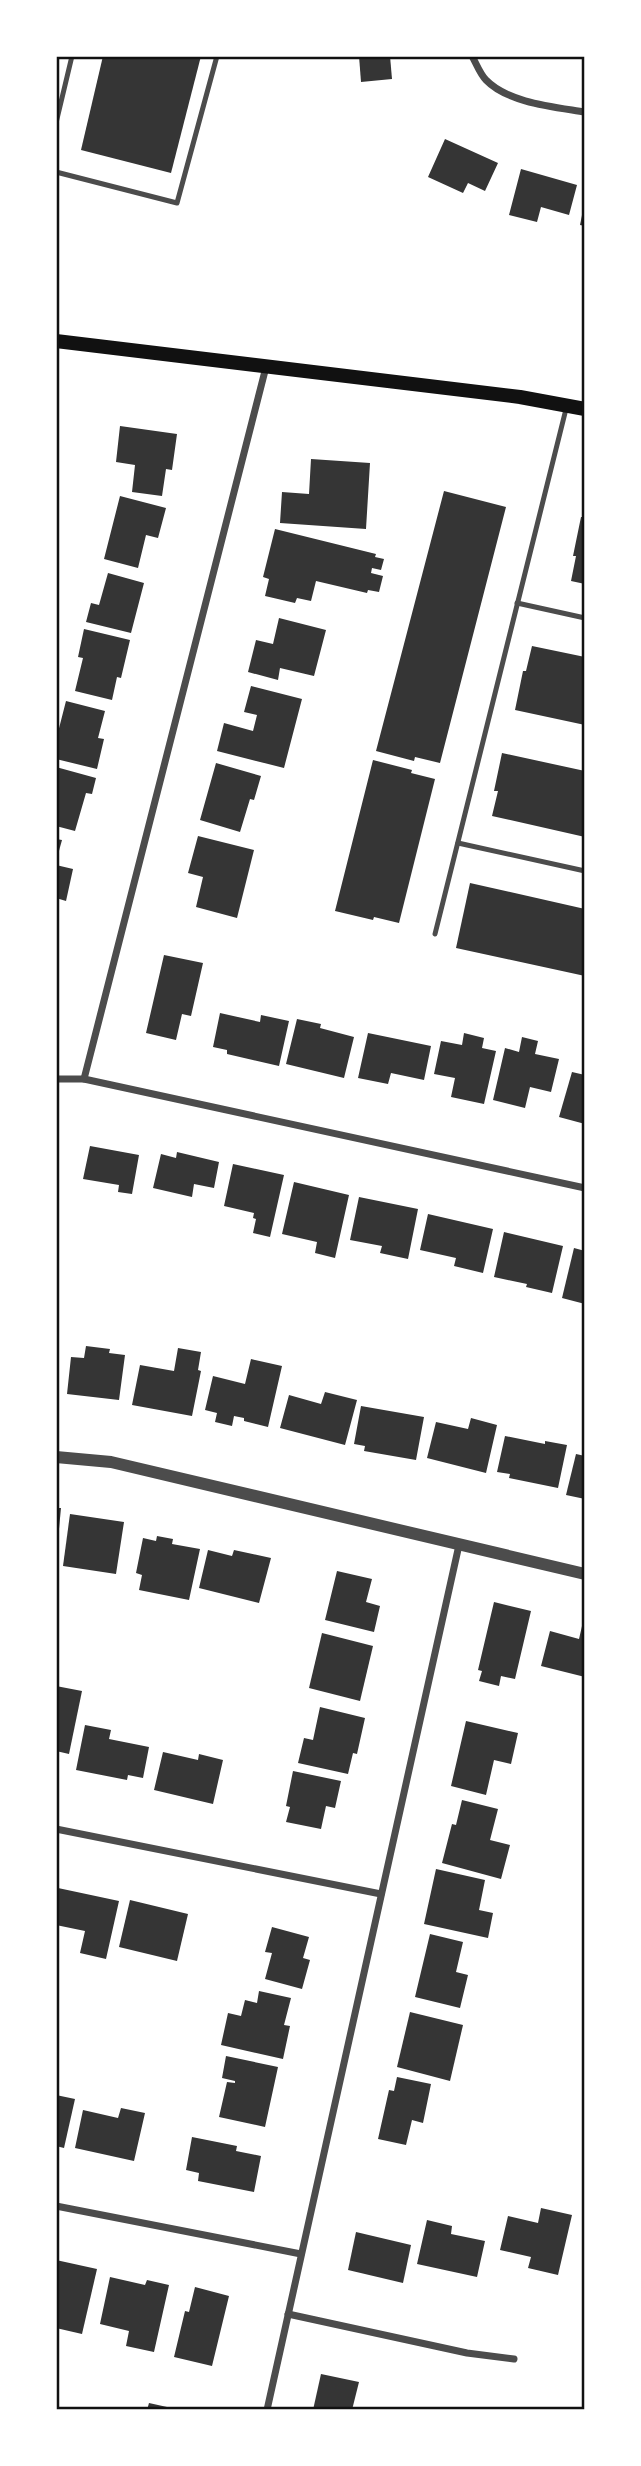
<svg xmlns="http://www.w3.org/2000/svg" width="641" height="2466" font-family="'Golos Text',sans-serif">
	<rect width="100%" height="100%" fill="#fff"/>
	<g fill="#353535">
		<polygon points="103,56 201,56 171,173 81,150"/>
		<polygon points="359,56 390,56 392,79 361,82"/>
		<polygon points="445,139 498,163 485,191 468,183 463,193 428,177"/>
		<polygon points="521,169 577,185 569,215 541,207 537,222 509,215"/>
		<polygon points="584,205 585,205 585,226 580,225"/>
		<polygon points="120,426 177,434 172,470 166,469 162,496 132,492 135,465 116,462"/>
		<polygon points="311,459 370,463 366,529 280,523 282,492 309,494"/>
		<polygon points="444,491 506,507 440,763 415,757 414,761 376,751"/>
		<polygon points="120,496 166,508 158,538 146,535 138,568 104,559"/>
		<polygon points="581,517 585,517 585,584 571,581 576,556 573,556"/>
		<polygon points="275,529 376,554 375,557 384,559 381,570 372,568 371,573 383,576 379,592 368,590 367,593 316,581 311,601 297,598 295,603 265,596 269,579 263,577"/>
		<polygon points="108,573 144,583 131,633 86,622 91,603 99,605"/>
		<polygon points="279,618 326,630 314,676 280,668 278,680 248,672 256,640 273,644"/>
		<polygon points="84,629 130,640 121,678 117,677 112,700 75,691 83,658 78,657"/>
		<polygon points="532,646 585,657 585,725 515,710 523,671 526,671"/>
		<polygon points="251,686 302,699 284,768 217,751 224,723 253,731 257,715 244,712"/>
		<polygon points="66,701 105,711 98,738 104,739 97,769 56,759 56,740"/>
		<polygon points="502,753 585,771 585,837 492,816 498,791 494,791"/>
		<polygon points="373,760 412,770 411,773 435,779 399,923 374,917 373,920 335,911"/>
		<polygon points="216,763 261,776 254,800 250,799 240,832 200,820"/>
		<polygon points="56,767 96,778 92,794 86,793 75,831 56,826"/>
		<polygon points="198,836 254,850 237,918 196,907 203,877 188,873"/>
		<polygon points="56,839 62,840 57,858 56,858"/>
		<polygon points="56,865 73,869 66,901 56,898"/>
		<polygon points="470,883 585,909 585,976 456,948"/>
		<polygon points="164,955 203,963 191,1016 182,1014 176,1040 146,1033"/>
		<polygon points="220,1013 260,1022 261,1015 289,1021 279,1066 227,1054 227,1050 213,1047"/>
		<polygon points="297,1019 321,1024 320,1028 354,1037 344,1078 286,1064"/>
		<polygon points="368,1033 431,1046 424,1080 391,1073 388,1084 358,1078"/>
		<polygon points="464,1033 484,1038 482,1048 496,1051 484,1104 451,1097 455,1078 434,1074 441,1041 462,1045"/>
		<polygon points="522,1037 538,1041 535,1054 559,1059 551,1092 530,1087 525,1108 493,1100 505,1048 519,1052"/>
		<polygon points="572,1072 585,1075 585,1124 559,1117"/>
		<polygon points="90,1146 139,1155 132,1194 118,1192 119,1185 83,1179"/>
		<polygon points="177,1152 219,1162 214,1188 194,1184 192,1197 153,1188 161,1154 176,1158"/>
		<polygon points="233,1164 284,1175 270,1237 253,1233 256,1219 253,1218 254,1213 224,1206"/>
		<polygon points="294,1182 349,1195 335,1258 315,1253 317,1242 282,1234"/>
		<polygon points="359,1197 418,1209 408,1259 380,1253 382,1246 350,1240"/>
		<polygon points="428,1214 493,1229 483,1273 454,1266 456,1258 420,1250"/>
		<polygon points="504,1232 563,1246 552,1293 526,1287 527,1284 494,1277"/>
		<polygon points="574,1248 585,1251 585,1304 562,1298"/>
		<polygon points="86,1346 110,1349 109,1353 125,1355 119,1400 67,1394 71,1357 84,1358"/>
		<polygon points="178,1348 201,1352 198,1370 201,1371 192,1416 132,1405 140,1365 174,1371"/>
		<polygon points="251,1359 282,1366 268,1427 244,1421 244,1418 234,1416 232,1426 215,1422 217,1413 205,1410 213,1376 245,1384"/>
		<polygon points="325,1392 357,1400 345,1445 280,1428 289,1395 321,1404"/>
		<polygon points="361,1406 424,1417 416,1460 364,1451 365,1446 354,1444"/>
		<polygon points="471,1418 497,1425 486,1473 427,1458 436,1422 468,1429"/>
		<polygon points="505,1436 545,1444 545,1441 567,1445 558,1488 509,1478 510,1474 497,1472"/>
		<polygon points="576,1454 585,1456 585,1499 566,1495"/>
		<polygon points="56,1508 61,1508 58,1539 56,1539"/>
		<polygon points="70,1514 124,1522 116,1574 63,1566"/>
		<polygon points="157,1536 173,1539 172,1544 200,1549 189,1600 139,1590 142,1575 136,1573 143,1538 156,1541"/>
		<polygon points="208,1550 232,1556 234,1550 271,1558 259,1603 199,1588"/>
		<polygon points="337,1571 372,1579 366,1602 380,1606 374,1632 325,1620"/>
		<polygon points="494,1602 531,1611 515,1679 501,1676 499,1686 479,1681 482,1671 478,1670"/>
		<polygon points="582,1626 585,1627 585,1677 541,1666 550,1631 579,1639"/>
		<polygon points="322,1633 373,1646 360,1701 309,1688"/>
		<polygon points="56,1686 82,1691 69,1754 56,1751"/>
		<polygon points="320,1707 365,1718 357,1754 353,1753 348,1774 298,1763 304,1738 313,1740"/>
		<polygon points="466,1721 518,1733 511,1764 494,1760 486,1795 451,1786"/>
		<polygon points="85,1725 111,1730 109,1739 149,1747 143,1778 128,1775 127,1780 76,1770"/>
		<polygon points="163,1752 198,1760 199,1754 223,1760 213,1804 154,1790"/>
		<polygon points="293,1771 341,1781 335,1808 326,1806 321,1829 286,1822 290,1807 286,1806"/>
		<polygon points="462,1800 498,1809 490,1840 510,1845 501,1879 442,1863 452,1824 456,1825"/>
		<polygon points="436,1869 485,1880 479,1910 493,1913 488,1938 424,1924"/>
		<polygon points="58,1888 119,1901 106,1959 80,1953 85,1931 56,1925"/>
		<polygon points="130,1900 188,1914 177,1961 119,1947"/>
		<polygon points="272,1927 309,1937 303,1958 310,1960 302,1989 265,1979 272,1953 265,1952"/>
		<polygon points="430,1934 463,1942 456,1972 468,1975 460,2008 415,1997"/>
		<polygon points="259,1991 291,1998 284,2025 290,2026 283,2059 221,2045 228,2013 241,2016 245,2000 257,2003"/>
		<polygon points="410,2012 463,2025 450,2081 397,2067"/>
		<polygon points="226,2056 278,2067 265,2127 219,2117 227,2082 235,2083 235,2081 222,2078"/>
		<polygon points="397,2077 431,2084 423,2123 412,2120 406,2145 378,2139 389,2090 394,2091"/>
		<polygon points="56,2095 75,2099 64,2148 56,2146"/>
		<polygon points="121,2108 145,2113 134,2161 75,2148 83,2110 118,2118"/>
		<polygon points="192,2137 237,2146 236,2151 261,2156 254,2192 198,2181 199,2173 186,2170"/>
		<polygon points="541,2208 572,2215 558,2275 528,2268 531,2257 500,2250 508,2216 538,2223"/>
		<polygon points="427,2220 452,2226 451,2234 485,2241 477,2277 417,2264"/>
		<polygon points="356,2232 411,2245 403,2283 348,2270"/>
		<polygon points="56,2260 97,2269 82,2334 56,2328"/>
		<polygon points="110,2277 145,2285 147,2280 169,2285 154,2352 126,2346 129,2331 100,2324"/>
		<polygon points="195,2287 229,2296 212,2366 174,2357 185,2311 189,2312"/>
		<polygon points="321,2374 359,2382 352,2410 313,2410"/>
		<polygon points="149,2403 176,2409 176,2410 147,2410"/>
	</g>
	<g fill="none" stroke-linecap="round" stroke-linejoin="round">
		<g stroke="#4c4c4c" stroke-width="5">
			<polyline points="56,123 72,56"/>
			<polyline points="56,172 177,203 217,56"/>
			<polyline points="517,603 585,618"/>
			<polyline points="458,843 585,871"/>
			<polyline points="435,934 566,409"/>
		</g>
		<g stroke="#4c4c4c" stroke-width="7">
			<path d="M472 56C476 63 480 74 486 80 508 103 555 107 585 112"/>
			<polyline points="56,1079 84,1079 585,1188"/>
			<polyline points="84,1079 266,367"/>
			<polyline points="56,1829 381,1894"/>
			<polyline points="56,2206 301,2254"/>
			<polyline points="288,2314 467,2353 514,2359"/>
			<polyline points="267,2410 459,1545"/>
		</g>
		<polyline stroke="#4c4c4c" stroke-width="12" points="56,1457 111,1462 585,1574"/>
		<polyline stroke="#111" stroke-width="14" points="56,341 520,397 585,409"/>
	</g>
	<rect width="641" height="2466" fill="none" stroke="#ffffff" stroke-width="116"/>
	<rect x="58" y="58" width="525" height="2350" fill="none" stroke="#111" stroke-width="2.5"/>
</svg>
